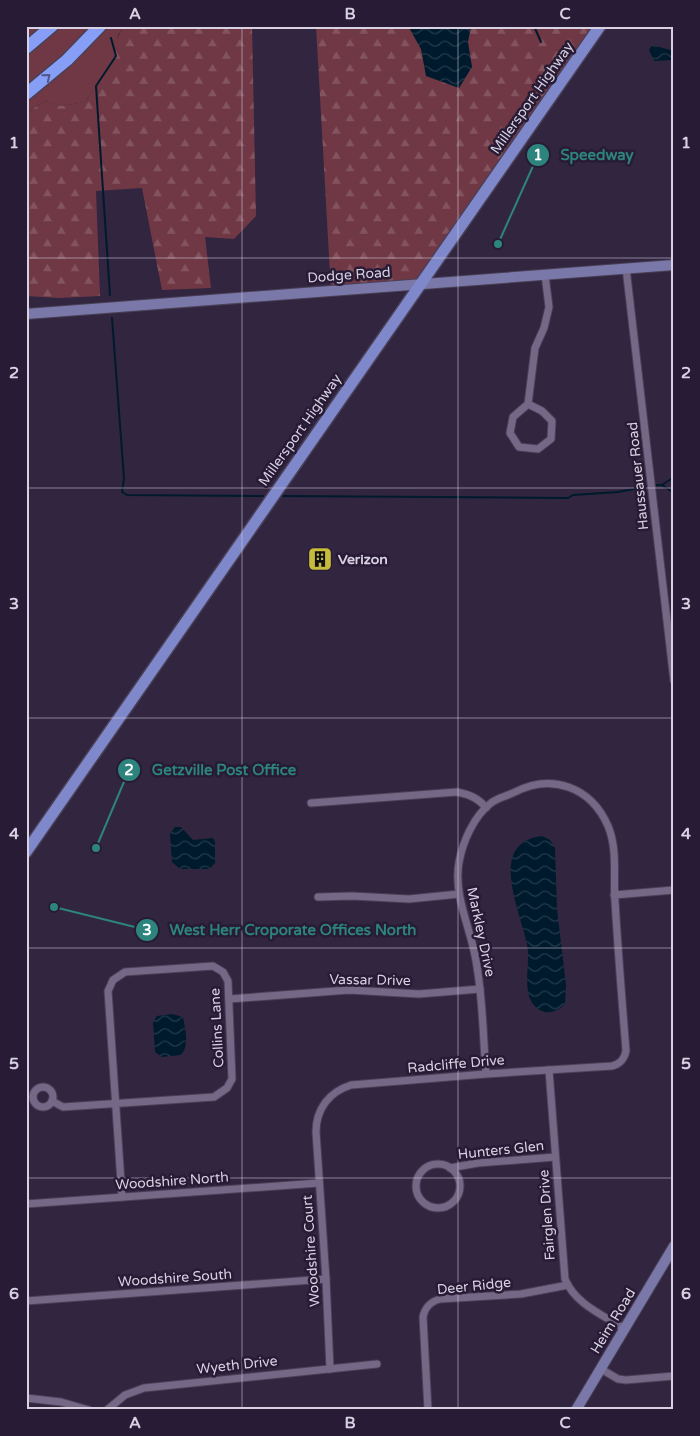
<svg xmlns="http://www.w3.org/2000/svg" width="700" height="1436" font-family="'Varela Round',sans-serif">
	<defs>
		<pattern id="forest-firs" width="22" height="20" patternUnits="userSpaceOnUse" patternTransform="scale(1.25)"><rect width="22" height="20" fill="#6f3844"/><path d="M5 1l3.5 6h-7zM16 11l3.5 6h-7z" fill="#83545f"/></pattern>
		<pattern id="water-waves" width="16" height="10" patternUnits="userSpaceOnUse" patternTransform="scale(1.25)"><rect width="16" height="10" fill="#001a2d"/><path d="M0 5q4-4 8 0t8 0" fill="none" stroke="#243a4b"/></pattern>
	</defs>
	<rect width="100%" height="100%" fill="#312540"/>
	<polygon fill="#6f3844" points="33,26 125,26 118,35 116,56 85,102 61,106 45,101 26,113 26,32"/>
	<g fill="url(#forest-firs)">
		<path d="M125 26H252L256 216 234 239 205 237 211 288 162 290 142 188 96 191 100 296 59 298 26 296V113L45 101 61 106 85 102 116 56C113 45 118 35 125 26Z"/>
		<polygon points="316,26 600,26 422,283 331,291"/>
	</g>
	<g fill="url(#water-waves)">
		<polygon points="408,26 471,26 468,42 472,67 459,88 426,76 421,49"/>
		<polygon points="652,45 674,51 674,60 654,61 649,50"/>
		<polygon points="175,827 181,827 193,840 213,838 215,842 215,863 209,869 180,869 172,862 170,834"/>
		<path d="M542 836 550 840 555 848 557 909 566 985 565 1004C555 1014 543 1016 533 1004 523 990 529 967 528 951 525 919 483 843 542 836Z"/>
		<path d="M172 1014 183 1017C185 1029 190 1045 181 1055L162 1057 155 1052 153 1022 157 1016Z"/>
	</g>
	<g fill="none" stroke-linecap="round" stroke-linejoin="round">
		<g stroke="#001a2d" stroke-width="2">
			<polyline points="534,26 541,42"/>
			<polyline points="110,295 96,86 116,56 111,38"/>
			<polyline points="112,318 124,478 122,492 127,495 263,496"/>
			<polyline points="653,485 662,485 674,493"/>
			<polyline points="662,485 674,477"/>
			<polyline points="283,496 568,498 573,495 618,492 649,486"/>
		</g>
		<defs>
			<g id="street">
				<polyline points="626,268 674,681"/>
				<polyline points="528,404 542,411 552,421 551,439 538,449 519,447 510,433 513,417 528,404 535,348 544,328 549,307 545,275"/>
				<path d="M311 803 457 792C468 794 479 798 486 808"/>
				<polyline points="614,895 674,890"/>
				<polyline points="318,897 352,896 409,899 459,894"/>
				<polyline points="229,999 349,990 419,994 480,989"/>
				<path d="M549 1070 565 1279C575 1304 603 1315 625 1329"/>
				<circle cx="43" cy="1097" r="10"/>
				<polyline points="52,1101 63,1107 214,1097 227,1088 232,1079 228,981 223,972 213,966 125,972 113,980 108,991 122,1197"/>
				<circle cx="438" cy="1186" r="22"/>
				<polyline points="450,1168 478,1163 555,1157"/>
				<polyline points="26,1204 319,1183"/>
				<polyline points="26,1301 326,1279"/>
				<path d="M330 1369 326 1279 316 1132C316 1109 329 1092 351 1085L486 1074 612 1066C620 1064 624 1060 626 1051 622 1001 618 951 615 901 613 876 618 850 608 826 591 787 552 773 515 792 507 796 497 798 491 803 474 816 463 841 459 862 453 897 471 928 476 961 483 998 483 1037 486 1074"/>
				<polyline points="601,1369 618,1379 626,1380 674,1376"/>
				<polyline points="26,1398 61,1402 89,1410"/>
				<polyline points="107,1410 125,1395 144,1388 377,1364"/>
				<path d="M428 1410 423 1317C425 1307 430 1302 440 1299L521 1294 568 1285"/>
			</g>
			<g id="secondary">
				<polyline points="26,314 674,265"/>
				<polyline points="576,1410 674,1246"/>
			</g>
			<polyline id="primary" points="26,852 600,26"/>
			<g id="highway">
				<polyline points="26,48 52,26"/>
				<polyline points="26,94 67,60 100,26"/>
			</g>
		</defs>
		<use href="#street" stroke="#4a4057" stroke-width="9"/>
		<use href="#secondary" stroke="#4a4057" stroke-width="12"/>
		<use href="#primary" stroke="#4a4057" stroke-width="14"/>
		<use href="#highway" stroke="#4a4057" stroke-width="15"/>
		<use href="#street" stroke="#756887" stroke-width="7"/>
		<use href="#secondary" stroke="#7a78a8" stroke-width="10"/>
		<use href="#primary" stroke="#7f88ca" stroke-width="11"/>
		<use href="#highway" stroke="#869ef6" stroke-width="12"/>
	</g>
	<defs><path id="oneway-chevron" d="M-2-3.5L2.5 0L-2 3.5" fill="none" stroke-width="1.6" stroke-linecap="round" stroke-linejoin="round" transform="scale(1.25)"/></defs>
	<use stroke="#52568c" href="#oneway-chevron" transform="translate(47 77) rotate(-39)"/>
	<path fill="none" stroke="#d7d1e2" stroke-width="1" stroke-opacity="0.55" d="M242 26V1410M458 26V1410M26 258H674M26 488H674M26 718H674M26 948H674M26 1178H674"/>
	<defs>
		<symbol id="building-square" viewBox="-11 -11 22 22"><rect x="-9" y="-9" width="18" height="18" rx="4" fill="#c7bb3c" stroke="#271b35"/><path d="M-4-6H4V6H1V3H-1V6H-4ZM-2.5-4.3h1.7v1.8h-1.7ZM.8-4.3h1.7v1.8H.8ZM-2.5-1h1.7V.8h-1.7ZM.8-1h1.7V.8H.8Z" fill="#111"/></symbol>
	</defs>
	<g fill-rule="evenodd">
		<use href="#building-square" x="306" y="545" width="28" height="28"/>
	</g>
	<g text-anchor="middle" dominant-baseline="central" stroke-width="5" stroke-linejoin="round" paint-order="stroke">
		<g font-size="14" fill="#d7d1e2" stroke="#271b35">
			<text transform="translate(532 98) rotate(-55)">Millersport Highway</text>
			<text transform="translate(349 275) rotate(-4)">Dodge Road</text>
			<text transform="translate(300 430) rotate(-55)">Millersport Highway</text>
			<text transform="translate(638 476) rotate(-96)">Haussauer Road</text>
			<text transform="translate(481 932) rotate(78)">Markley Drive</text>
			<text transform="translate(370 980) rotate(1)">Vassar Drive</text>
			<text transform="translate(217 1028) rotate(-93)">Collins Lane</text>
			<text transform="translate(456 1064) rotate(-5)">Radcliffe Drive</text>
			<text transform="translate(501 1150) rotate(-6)">Hunters Glen</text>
			<text transform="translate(172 1181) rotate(-4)">Woodshire North</text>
			<text transform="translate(547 1215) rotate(-94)">Fairglen Drive</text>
			<text transform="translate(311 1251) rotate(-94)">Woodshire Court</text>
			<text transform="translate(175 1278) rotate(-4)">Woodshire South</text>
			<text transform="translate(474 1286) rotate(-6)">Deer Ridge</text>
			<text transform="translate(613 1321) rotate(-59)">Heim Road</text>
			<text transform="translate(237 1365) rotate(-6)">Wyeth Drive</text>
		</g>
		<g font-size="14" font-weight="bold" fill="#d7d1e2" stroke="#271b35" text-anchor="start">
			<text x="338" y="559">Verizon</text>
		</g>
	</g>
	<path fill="none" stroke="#2d847f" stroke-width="2" d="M498 244L538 155M96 848L129 770M54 907L147 930"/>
	<g fill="#2d847f" stroke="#271b35" stroke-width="2">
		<circle cx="498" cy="244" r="5"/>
		<circle cx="96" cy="848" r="5"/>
		<circle cx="54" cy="907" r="5"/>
		<circle cx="538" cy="155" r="12"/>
		<circle cx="129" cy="770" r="12"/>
		<circle cx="147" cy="930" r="12"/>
	</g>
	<g font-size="15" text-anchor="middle" font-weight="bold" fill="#fff">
		<text x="538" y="160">1</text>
		<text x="129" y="775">2</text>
		<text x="147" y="935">3</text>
	</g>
	<g font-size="15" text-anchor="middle" font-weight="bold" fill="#2d847f" stroke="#271b35" stroke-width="5" stroke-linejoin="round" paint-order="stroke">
		<text x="597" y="160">Speedway</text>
		<text x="224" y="775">Getzville Post Office</text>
		<text x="293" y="935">West Herr Croporate Offices North</text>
	</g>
	<rect width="700" height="1436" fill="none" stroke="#271b35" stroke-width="55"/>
	<rect x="28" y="28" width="644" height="1380" fill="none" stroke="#d7d1e2" stroke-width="2"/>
	<g font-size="16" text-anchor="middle" font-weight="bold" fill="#d7d1e2">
		<text x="135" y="19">A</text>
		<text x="350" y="19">B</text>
		<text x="565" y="19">C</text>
		<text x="14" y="148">1</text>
		<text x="686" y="148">1</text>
		<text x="14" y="378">2</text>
		<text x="686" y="378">2</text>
		<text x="14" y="609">3</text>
		<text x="686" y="609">3</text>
		<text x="14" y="839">4</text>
		<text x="686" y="839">4</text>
		<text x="14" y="1069">5</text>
		<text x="686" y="1069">5</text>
		<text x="14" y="1299">6</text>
		<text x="686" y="1299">6</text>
		<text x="135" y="1428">A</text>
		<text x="350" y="1428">B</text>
		<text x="565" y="1428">C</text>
	</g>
</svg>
